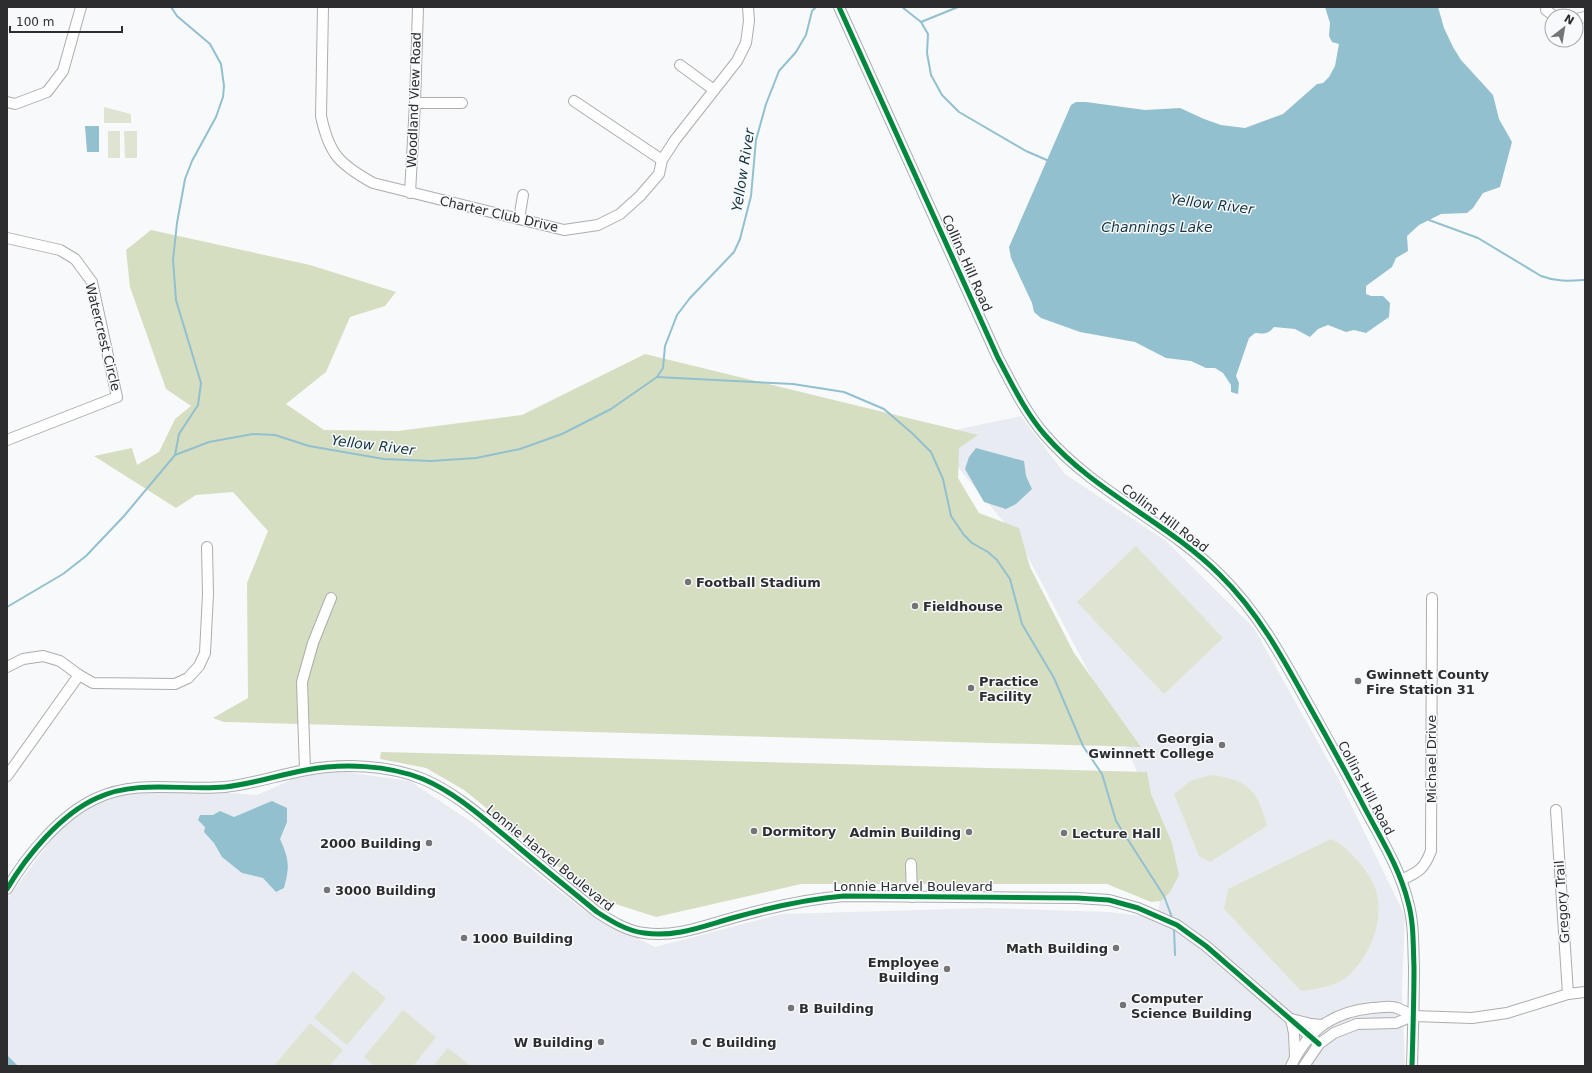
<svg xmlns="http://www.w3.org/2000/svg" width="1592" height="1073" font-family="'DejaVu Sans',sans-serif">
	<rect width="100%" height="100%" fill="#f8f9fb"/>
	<polygon fill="#e8ecf2" points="1021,416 1065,474 1166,541 1254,628 1338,778 1405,916 1402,991 1405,1066 7,1066 7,899 75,808 133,785 257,795 318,768 410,781 473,823 586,912 655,947 781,914 987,908 1110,912 1157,918 1169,844 1115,722 1019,540 931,435"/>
	<g fill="#dfe4d2">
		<polygon points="104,107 131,114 131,123 104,123"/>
		<rect x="108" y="131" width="12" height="27"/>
		<polygon points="124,131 137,131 137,158 125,158"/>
		<polygon points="1136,546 1223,638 1164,694 1077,602"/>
		<path d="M1210 775C1247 779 1258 790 1267 826L1210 862 1199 856 1174 794 1190 781Z"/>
		<path d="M1331 839C1341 843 1349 851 1357 860 1363 867 1370 876 1374 885 1387 916 1371 956 1347 977 1334 987 1316 989 1301 991L1224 909 1228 889Z"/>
		<polygon points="353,971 386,998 347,1045 314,1018"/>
		<polygon points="403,1010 436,1037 413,1066 375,1066 364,1057"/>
		<polygon points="310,1023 343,1050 329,1066 274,1066"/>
		<polygon points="448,1048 471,1066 433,1066"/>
	</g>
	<g fill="#d6dec1">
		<polygon points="151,230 310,265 396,292 385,306 350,317 326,372 286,404 324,430 398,431 522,415 645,354 978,435 959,448 958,478 979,513 1019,528 1030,567 1074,653 1141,747 224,722 213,718 248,698 247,583 268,531 233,492 196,495 176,508 94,456 132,448 137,465 159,452 175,419 191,406 166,389 130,287 126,250"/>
		<polygon points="381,752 1147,772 1151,794 1172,843 1179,875 1170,892 1161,901 1151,902 1107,884 801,884 656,917 597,898 464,790 426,768 380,759"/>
	</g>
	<g fill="#92c0cf">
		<path d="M1325 7H1438L1444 28 1453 47 1461 60 1493 95 1499 119 1512 142 1500 187 1483 193 1473 208 1467 213 1441 214 1419 225 1407 236 1408 251 1396 258 1392 267 1366 286V294L1371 296H1383L1390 303 1389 317 1366 333 1354 330 1346 332 1328 325 1318 329 1310 337 1295 329 1274 327C1268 334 1265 334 1255 333L1249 338 1236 376 1239 383 1238 394 1231 392V385L1223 373 1215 368H1206L1191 361 1166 358 1135 342 1080 332 1041 318 1034 312 1032 303 1011 258 1009 247 1071 105 1076 102H1086L1145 110 1180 108 1204 119 1221 125 1245 128 1283 114 1317 84 1323 83 1329 77 1335 66 1339 44 1332 42 1329 36 1330 23Z"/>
		<polygon points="85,126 99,126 99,152 87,152"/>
		<polygon points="976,448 1024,461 1026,476 1032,489 1016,504 1006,509 984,502 965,469 969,457"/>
		<path d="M272 801 287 808V822L280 839C289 859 290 866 284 888L276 892 263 878 242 873 222 857 214 843 204 832 205 827 198 820 200 815H213L220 811 234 817Z"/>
		<polygon points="7,1055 18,1066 7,1066"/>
	</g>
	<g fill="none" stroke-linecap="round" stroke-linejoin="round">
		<g stroke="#92c0cf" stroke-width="2">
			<polyline points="171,7 177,16 210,44 221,64 224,86 223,97 216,117 192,161 185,179 177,223 173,260 176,300 201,383 198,405 179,434 175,455"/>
			<polyline points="902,7 921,22 928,34 927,53 931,75 942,95 959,112 1026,151 1049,161"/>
			<polyline points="921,22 958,7"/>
			<path d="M1429 220 1478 238 1541 276C1557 282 1569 281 1585 280"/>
			<polyline points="657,377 793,384 844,392 884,409 913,434 931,452 943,479 951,516 964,535 972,543 988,552 997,560 1010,579 1022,624 1054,678 1083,746 1102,774 1116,821 1164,896 1173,920"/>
			<polyline points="7,607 63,574 86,556 124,516 175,455 209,442 253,434 275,435 309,446 384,459 431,461 476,458 520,449 562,434 611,409 657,377 663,368 665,346 677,315 690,298 734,252 740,239 751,196 756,140 766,104 779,71 796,52 806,35 812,11 816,7"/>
			<polyline points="1174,928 1175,955"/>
		</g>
		<defs>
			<g id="minor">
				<path d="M323 7 321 116C329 154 339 164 373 183L564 230 598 225 620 214 640 196 659 174 662 160 675 140 737 61 746 43 749 21 748 7"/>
				<path d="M839 7 998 358C1012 384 1025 412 1045 435 1094 492 1167 522 1220 575 1257 611 1283 658 1307 702 1325 734 1342 765 1359 797 1376 831 1399 865 1408 902 1414 923 1413 945 1414 967 1414 1000 1413 1033 1412 1066"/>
				<polyline points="1546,10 1554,16"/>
				<polyline points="1576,19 1585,17"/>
				<polyline points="680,65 714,90"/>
				<polyline points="574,101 662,160"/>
				<polyline points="7,102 15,104 47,92 63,71 81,7"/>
				<polyline points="415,103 462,103"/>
				<polyline points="410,193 415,103 418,7"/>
				<polyline points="519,219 523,195"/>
				<polyline points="7,238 60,250 75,259 92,282 117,397 7,440"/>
				<polyline points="7,667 23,659 43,656 60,661 79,675 93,683 175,684 188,678 199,666 205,653 208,594 207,547"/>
				<polyline points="305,770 302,682 313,643 331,598"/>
				<polyline points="7,776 79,675"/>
				<polyline points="1556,810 1568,994"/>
				<polyline points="911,864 912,897"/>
				<path d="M1401 880C1419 872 1424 869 1431 851L1432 598"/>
				<path d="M7 889C27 855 61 814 97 798 138 779 182 791 225 787 253 784 278 775 306 770 343 763 388 765 423 779 456 793 483 818 510 840 538 864 568 888 597 912 611 921 627 931 644 933 676 938 706 925 736 917 772 907 807 899 844 896L1077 898 1109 900 1138 908 1177 925 1206 946 1319 1044"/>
				<polyline points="1291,1019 1294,1033 1295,1057"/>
				<polyline points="1291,1019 1311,1024 1322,1025"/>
				<path d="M1291 1066C1308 1030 1332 1012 1372 1008 1379 1008 1390 1005 1397 1008 1402 1010 1408 1013 1413 1016"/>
				<polyline points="1304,1066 1319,1044 1334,1033 1357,1024 1396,1023 1413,1016 1472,1018 1507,1013 1568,994 1585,992"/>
			</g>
		</defs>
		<use href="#minor" stroke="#adadaf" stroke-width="12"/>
		<use href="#minor" stroke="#fefefe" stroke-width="10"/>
		<defs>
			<g id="cycleway">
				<path d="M839 7 998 358C1012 384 1025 412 1045 435 1094 492 1167 522 1220 575 1257 611 1283 658 1307 702 1325 734 1342 765 1359 797 1376 831 1399 865 1408 902 1414 923 1413 945 1414 967 1414 1000 1413 1033 1412 1066"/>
				<path d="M7 889C27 855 61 814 97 798 138 779 182 791 225 787 253 784 278 775 306 770 343 763 388 765 423 779 456 793 483 818 510 840 538 864 568 888 597 912 611 921 627 931 644 933 676 938 706 925 736 917 772 907 807 899 844 896L1077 898 1109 900 1138 908 1177 925 1206 946 1319 1044"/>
			</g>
		</defs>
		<use href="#cycleway" stroke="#f7f9fc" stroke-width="8"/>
		<use href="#cycleway" stroke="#00873e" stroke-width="5"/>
	</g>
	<g fill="#747476" stroke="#f7f9fc" stroke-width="1.5">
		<circle cx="688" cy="582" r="4"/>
		<circle cx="915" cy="606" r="4"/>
		<circle cx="1358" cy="681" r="4"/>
		<circle cx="971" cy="688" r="4"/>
		<circle cx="1222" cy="745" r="4"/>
		<circle cx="754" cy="831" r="4"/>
		<circle cx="969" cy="832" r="4"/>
		<circle cx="1064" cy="833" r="4"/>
		<circle cx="429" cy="843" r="4"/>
		<circle cx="327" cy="890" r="4"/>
		<circle cx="464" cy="938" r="4"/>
		<circle cx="1116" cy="948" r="4"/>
		<circle cx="947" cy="969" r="4"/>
		<circle cx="1123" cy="1005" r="4"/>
		<circle cx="791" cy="1008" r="4"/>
		<circle cx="601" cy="1042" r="4"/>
		<circle cx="694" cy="1042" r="4"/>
	</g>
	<g text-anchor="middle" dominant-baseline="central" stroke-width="3" stroke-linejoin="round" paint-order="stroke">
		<g font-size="13" fill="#2d2d2f" stroke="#f7f9fc">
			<text transform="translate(414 100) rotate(-88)">Woodland View Road</text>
			<text transform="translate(499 214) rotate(13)">Charter Club Drive</text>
			<text transform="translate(967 263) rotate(66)">Collins Hill Road</text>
			<text transform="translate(103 337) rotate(76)">Watercrest Circle</text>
			<text transform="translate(1165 518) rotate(37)">Collins Hill Road</text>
			<text transform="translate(1431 759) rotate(-90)">Michael Drive</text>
			<text transform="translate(1366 788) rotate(62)">Collins Hill Road</text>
			<text transform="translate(550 858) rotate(39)">Lonnie Harvel Boulevard</text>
			<text x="913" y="886">Lonnie Harvel Boulevard</text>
			<text transform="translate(1562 902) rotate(-94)">Gregory Trail</text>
		</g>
		<g font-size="13" font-weight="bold" fill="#2d2d2f" stroke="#f7f9fc" text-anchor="start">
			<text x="696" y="582">Football Stadium</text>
			<text x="923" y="606">Fieldhouse</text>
			<text x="1366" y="674">Gwinnett County<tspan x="1366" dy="15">Fire Station 31</tspan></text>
			<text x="979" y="681">Practice<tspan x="979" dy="15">Facility</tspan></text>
			<text x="1214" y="738" text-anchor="end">Georgia<tspan x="1214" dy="15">Gwinnett College</tspan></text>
			<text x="762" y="831">Dormitory</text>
			<text x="961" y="832" text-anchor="end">Admin Building</text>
			<text x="1072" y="833">Lecture Hall</text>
			<text x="421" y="843" text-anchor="end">2000 Building</text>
			<text x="335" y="890">3000 Building</text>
			<text x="472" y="938">1000 Building</text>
			<text x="1108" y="948" text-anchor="end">Math Building</text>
			<text x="939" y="962" text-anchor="end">Employee<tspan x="939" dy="15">Building</tspan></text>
			<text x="1131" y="998">Computer<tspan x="1131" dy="15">Science Building</tspan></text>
			<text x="799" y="1008">B Building</text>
			<text x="593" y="1042" text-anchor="end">W Building</text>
			<text x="702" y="1042">C Building</text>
		</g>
		<g font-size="14" font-style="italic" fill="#16363f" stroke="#f7f9fc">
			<text transform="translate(743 170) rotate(-81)">Yellow River</text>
			<text transform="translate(1212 204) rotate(7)">Yellow River</text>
			<text x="1157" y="227">Channings Lake</text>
			<text transform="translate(373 445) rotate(7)">Yellow River</text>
		</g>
	</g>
	<rect width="1592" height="1073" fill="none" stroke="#2d2d2f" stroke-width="16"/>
	<g transform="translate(1564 28) rotate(31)"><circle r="19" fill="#f7f9fc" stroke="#a6a7aa"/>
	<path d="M0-3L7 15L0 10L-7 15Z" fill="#747476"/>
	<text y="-6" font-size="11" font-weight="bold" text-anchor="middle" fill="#2d2d2f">N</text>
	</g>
	<path d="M10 26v6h112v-6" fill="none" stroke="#2d2d2f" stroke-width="2"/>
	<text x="16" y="26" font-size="12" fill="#2d2d2f" stroke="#f7f9fc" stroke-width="3" paint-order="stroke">100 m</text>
</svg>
